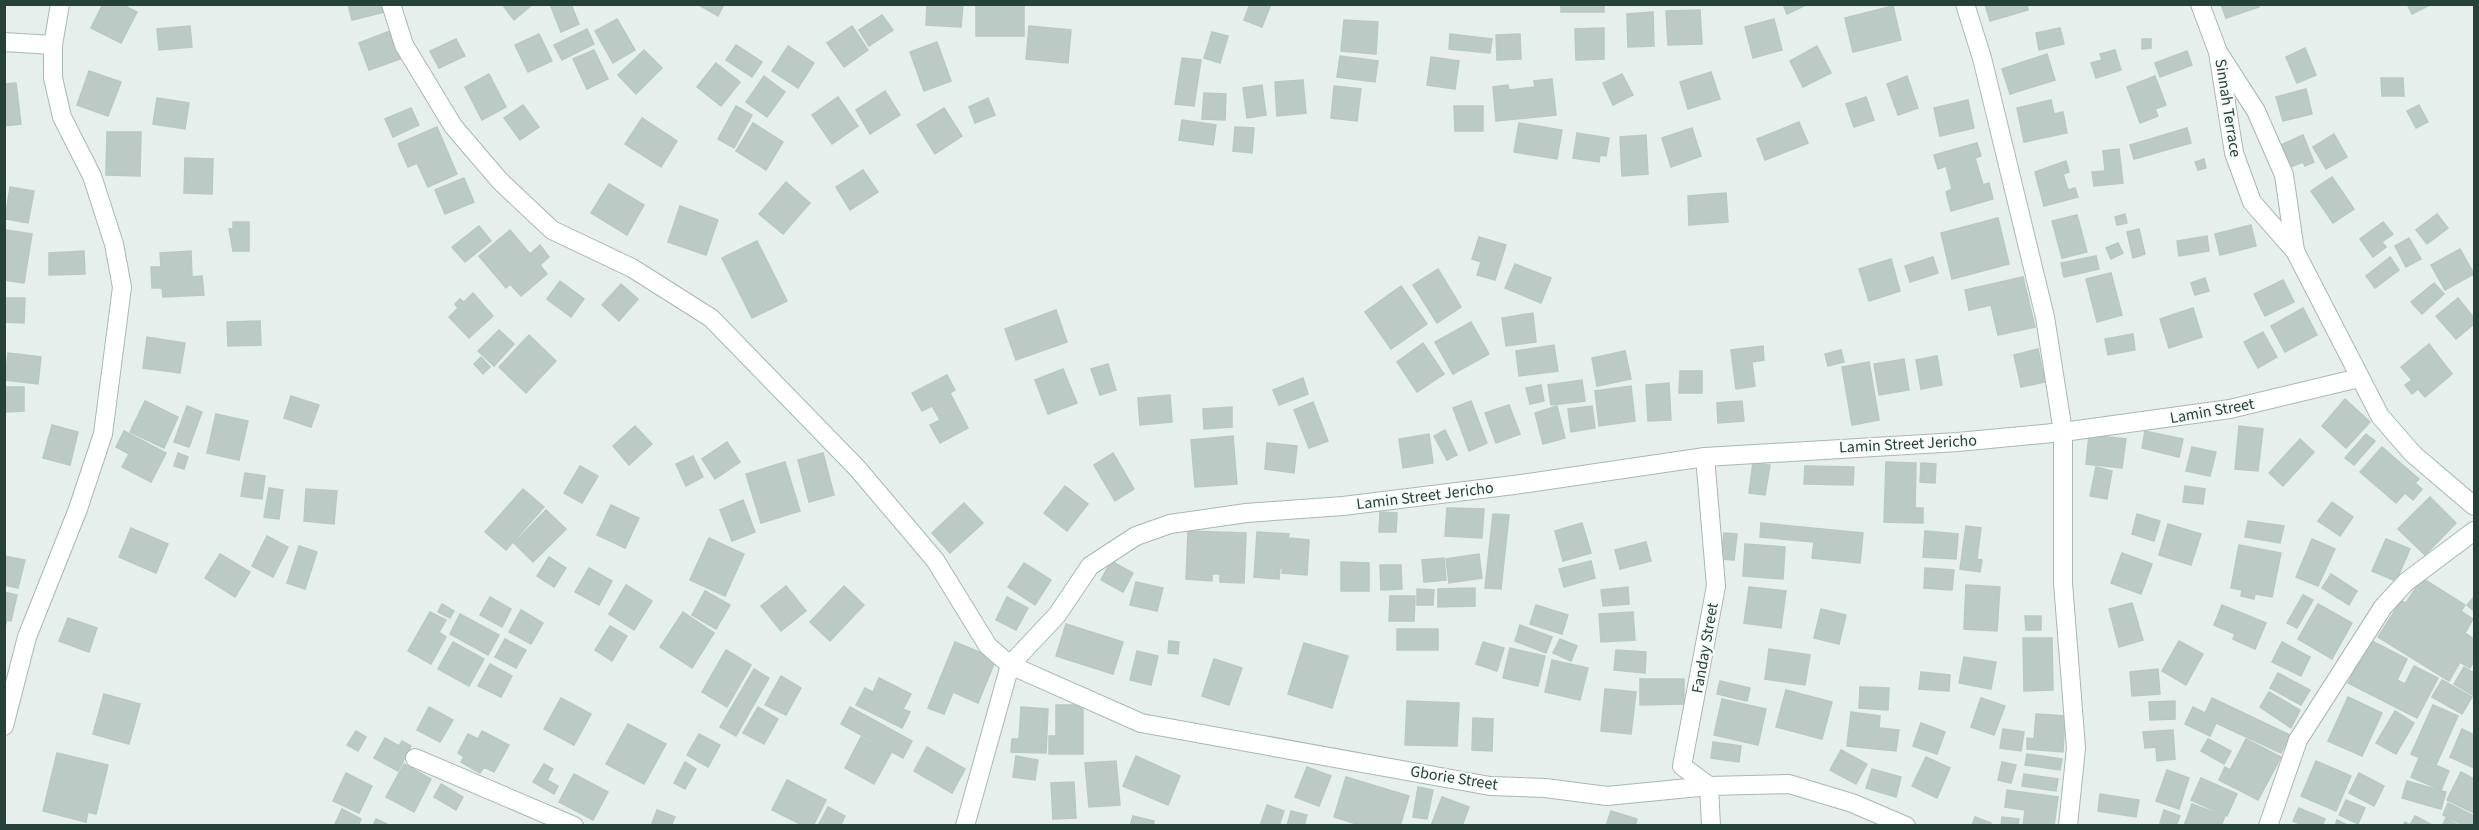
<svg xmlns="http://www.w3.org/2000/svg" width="2479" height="830" font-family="'Source Sans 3',sans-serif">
	<rect width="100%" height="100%" fill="#e6efeb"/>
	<g fill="#bbcac4" stroke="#b8c9c2" stroke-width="1.5">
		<polygon points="103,4 121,4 137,12 121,43 91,28"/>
		<polygon points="348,4 383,4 385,12 352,20"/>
		<polygon points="502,4 533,4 514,20"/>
		<polygon points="550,4 571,4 579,24 561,32"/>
		<polygon points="697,4 724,4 718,16"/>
		<polygon points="927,4 963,4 961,27 926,25"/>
		<rect x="976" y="4" width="48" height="32"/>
		<polygon points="1250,4 1271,4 1262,27 1244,20"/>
		<rect x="1561" y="4" width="43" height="8"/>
		<polygon points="1783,4 1808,4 1787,14"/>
		<polygon points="1985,4 2027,4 2028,10 1990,21"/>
		<polygon points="2221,4 2259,4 2259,7 2226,18"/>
		<polygon points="2407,4 2430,4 2430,5 2412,14"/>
		<polygon points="1893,6 1901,40 1853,52 1845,18"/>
		<polygon points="1700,10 1702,44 1668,45 1666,11"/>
		<polygon points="1653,12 1654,46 1628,47 1627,14"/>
		<polygon points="882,15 893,30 869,46 859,30"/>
		<polygon points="617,19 635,50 613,63 595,31"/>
		<polygon points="1774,19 1782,50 1753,58 1745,27"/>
		<polygon points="1344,20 1378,22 1376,54 1341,51"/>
		<polygon points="190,26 192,47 159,50 157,29"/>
		<polygon points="852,26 868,50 844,67 827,43"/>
		<polygon points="1029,26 1071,30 1068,63 1026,59"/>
		<polygon points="1604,28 1604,59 1576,60 1575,29"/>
		<polygon points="2060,28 2064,44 2039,50 2036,33"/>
		<polygon points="587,29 594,44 562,60 554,45"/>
		<polygon points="390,31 400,59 369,70 359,43"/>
		<polygon points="1212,32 1228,36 1220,63 1204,58"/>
		<polygon points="539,34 552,61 528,72 515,45"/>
		<polygon points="1450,34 1492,39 1490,53 1449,49"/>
		<polygon points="1520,34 1521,59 1497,60 1496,35"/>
		<polygon points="456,39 465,56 439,68 430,51"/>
		<polygon points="2142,39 2151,39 2151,48 2142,49"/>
		<polygon points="937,42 951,81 924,91 910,52"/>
		<polygon points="736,45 762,62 752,77 726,60"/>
		<polygon points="788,46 814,63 798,88 772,71"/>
		<polygon points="1817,46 1831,73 1803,87 1790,61"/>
		<polygon points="2305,48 2316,75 2297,83 2286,57"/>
		<polygon points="594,50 608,79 587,89 573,59"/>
		<polygon points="644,50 662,68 636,94 618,75"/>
		<polygon points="2115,50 2121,70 2096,78 2091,63 2102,60 2100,54"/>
		<polygon points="2187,51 2192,65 2160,77 2155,63"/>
		<polygon points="2047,54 2055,80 2010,94 2002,69"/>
		<polygon points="1340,56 1378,61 1375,82 1337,77"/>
		<polygon points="1431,57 1459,61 1455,89 1427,85"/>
		<polygon points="1182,58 1201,60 1194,106 1175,104"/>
		<polygon points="716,63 740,82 721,106 697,87"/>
		<polygon points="89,71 121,82 108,116 77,105"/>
		<polygon points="1711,72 1720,99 1688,109 1680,82"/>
		<polygon points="489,74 506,107 482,120 465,87"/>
		<polygon points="1622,74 1633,95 1613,105 1603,83"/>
		<polygon points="764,76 785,92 767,117 746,102"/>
		<polygon points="1907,76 1918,108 1898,115 1887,84"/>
		<polygon points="2155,76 2166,105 2155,109 2158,116 2140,123 2127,87"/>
		<polygon points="2381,78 2403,78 2404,96 2382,96"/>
		<polygon points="1552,79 1556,115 1496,121 1493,87 1508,85 1509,90 1535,87 1534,81"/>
		<polygon points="1303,80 1306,113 1277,116 1275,82"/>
		<polygon points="16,83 21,124 4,126 4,84"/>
		<polygon points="1262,85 1266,115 1247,118 1243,88"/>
		<polygon points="1334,86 1361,89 1357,121 1331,118"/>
		<polygon points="2306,89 2312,114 2283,121 2276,97"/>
		<polygon points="885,91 900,115 870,134 856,110"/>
		<polygon points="1204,93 1226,94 1225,120 1202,119"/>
		<polygon points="838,97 858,126 832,144 812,115"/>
		<polygon points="1866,97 1874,120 1854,127 1846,104"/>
		<polygon points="157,98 189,103 185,129 153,124"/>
		<polygon points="988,98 995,115 975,123 969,107"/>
		<polygon points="1968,100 1974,128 1940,136 1934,108"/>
		<polygon points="2051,100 2054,114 2063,112 2067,133 2024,142 2017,108"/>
		<polygon points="523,105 539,127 520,140 504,118"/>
		<polygon points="2419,105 2428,122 2416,128 2407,111"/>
		<polygon points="736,106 752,115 734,148 718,139"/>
		<polygon points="1454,106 1483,106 1483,131 1455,131"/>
		<polygon points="411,108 419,125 393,137 385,119"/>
		<polygon points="944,108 962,136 935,154 917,125"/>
		<polygon points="642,118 677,141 661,167 625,144"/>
		<polygon points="1182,120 1216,125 1213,145 1179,140"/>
		<polygon points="1799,122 1808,143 1765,160 1757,139"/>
		<polygon points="753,123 783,142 766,170 736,151"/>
		<polygon points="1519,123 1562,130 1557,159 1514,152"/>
		<polygon points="437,127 457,174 428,187 417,163 408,167 398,144"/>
		<polygon points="1235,127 1254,128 1252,153 1233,151"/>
		<polygon points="1692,128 1701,156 1671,167 1662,138"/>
		<polygon points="2187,128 2191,143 2134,159 2130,145"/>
		<polygon points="107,132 141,132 140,176 106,175"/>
		<polygon points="1577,133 1609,138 1606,156 1600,155 1599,162 1573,158"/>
		<polygon points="2334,134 2347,157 2326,169 2313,147"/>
		<polygon points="1646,135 1648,174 1622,176 1620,137"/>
		<polygon points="2303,135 2314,162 2305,166 2303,162 2290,167 2281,145"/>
		<polygon points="1977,143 1981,156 1975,158 1983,185 1989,183 1993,199 1951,211 1946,192 1952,189 1946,166 1938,169 1934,155"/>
		<polygon points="2119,149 2123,183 2094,186 2092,172 2105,171 2103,151"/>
		<polygon points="185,158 213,159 212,194 184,193"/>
		<polygon points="2204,159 2206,168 2198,170 2195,162"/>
		<polygon points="2066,161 2069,172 2063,174 2068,190 2075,188 2078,197 2044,206 2035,172"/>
		<polygon points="863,170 878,192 850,210 836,187"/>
		<polygon points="2332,177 2354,209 2333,223 2311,191"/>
		<polygon points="464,178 474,202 445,214 435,190"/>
		<polygon points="786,182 810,203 783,234 759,214"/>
		<polygon points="609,184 644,205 627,235 591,213"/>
		<polygon points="10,187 34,191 28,223 5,219"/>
		<polygon points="1726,193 1728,222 1689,225 1688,196"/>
		<polygon points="680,206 718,220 706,255 668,242"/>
		<polygon points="2125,214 2127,223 2117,225 2115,217"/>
		<polygon points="2437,214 2448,228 2427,244 2416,230"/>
		<polygon points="2077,215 2087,252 2062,258 2052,221"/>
		<polygon points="1998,218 2009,264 1952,279 1941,233"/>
		<polygon points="233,222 249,222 249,251 233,251 229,229 233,229"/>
		<polygon points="2383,222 2393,234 2382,242 2386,247 2373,257 2360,239"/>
		<polygon points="2251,225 2256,246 2220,255 2215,234"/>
		<polygon points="479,226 491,241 465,262 452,247"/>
		<polygon points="2139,229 2145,254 2133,258 2127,232"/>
		<polygon points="5,230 32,234 24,283 4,280"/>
		<polygon points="510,230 530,254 540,245 549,257 540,265 547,274 521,296 510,284 506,288 479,256"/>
		<polygon points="2207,236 2209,251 2179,256 2177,241"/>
		<polygon points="1479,237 1506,245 1495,280 1477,275 1481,262 1472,259"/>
		<polygon points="2409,238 2421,259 2406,267 2395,246"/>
		<polygon points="757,241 787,301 752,318 722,258"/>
		<polygon points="2118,243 2123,253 2111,259 2106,248"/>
		<polygon points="2460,249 2474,274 2445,290 2431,265"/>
		<polygon points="84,251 85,274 49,275 49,253"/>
		<polygon points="191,251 192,277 202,276 204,295 163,297 162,288 152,288 151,267 161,267 160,253"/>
		<polygon points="2096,256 2099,269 2064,277 2061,263"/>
		<polygon points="1933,257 1938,273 1910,282 1905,266"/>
		<polygon points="2390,257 2399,270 2375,288 2366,276"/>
		<polygon points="1891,259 1900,291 1869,301 1859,269"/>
		<polygon points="1515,264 1551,278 1541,303 1505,288"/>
		<polygon points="1438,269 1461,307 1437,323 1413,285"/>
		<polygon points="2111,273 2122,315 2097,322 2086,279"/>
		<polygon points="2023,277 2035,327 1998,335 1991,305 1969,310 1965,290"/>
		<polygon points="2205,278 2209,291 2195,295 2191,283"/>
		<polygon points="2283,280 2294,302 2265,316 2254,294"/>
		<polygon points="560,281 584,299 571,317 547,299"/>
		<polygon points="2434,283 2444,294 2422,314 2411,302"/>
		<polygon points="621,284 638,299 619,321 602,305"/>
		<polygon points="1401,286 1427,324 1391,349 1365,312"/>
		<polygon points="473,293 493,316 469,338 449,317 458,308 455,304 460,299 464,302"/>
		<polygon points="4,298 25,298 24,323 4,322"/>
		<polygon points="2458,298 2474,318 2474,324 2456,339 2436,316"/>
		<polygon points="2193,308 2202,337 2169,348 2160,319"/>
		<polygon points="2303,308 2317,335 2285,352 2271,326"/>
		<polygon points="1056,310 1067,342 1016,360 1005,329"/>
		<polygon points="1533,313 1536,342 1506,346 1502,318"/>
		<polygon points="260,321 261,345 228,346 227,322"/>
		<polygon points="1471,322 1489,354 1453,374 1435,342"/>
		<polygon points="499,330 514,344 494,366 478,351"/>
		<polygon points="2263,332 2277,357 2258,368 2244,342"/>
		<polygon points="2133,334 2135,350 2108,355 2105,339"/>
		<polygon points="529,335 556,361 526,393 499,367"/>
		<polygon points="147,337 185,343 180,373 143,368"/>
		<polygon points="1423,343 1444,374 1417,392 1397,362"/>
		<polygon points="2429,344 2452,374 2425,397 2418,389 2412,394 2405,385 2412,380 2401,367"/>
		<polygon points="1554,345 1558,371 1519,376 1516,351"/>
		<polygon points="1763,346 1764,360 1752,362 1755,386 1736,389 1731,350"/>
		<polygon points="2038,349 2045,382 2021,387 2014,355"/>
		<polygon points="1841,350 1844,362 1828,366 1825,354"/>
		<polygon points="1625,351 1631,379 1597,386 1592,358"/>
		<polygon points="8,353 41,357 38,384 5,380"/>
		<polygon points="1937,356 1942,385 1921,389 1916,360"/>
		<polygon points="481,357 490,367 483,374 474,364"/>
		<polygon points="1904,359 1909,390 1879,395 1874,364"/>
		<polygon points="1869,362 1879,420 1852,425 1842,367"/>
		<polygon points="1108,364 1116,390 1100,395 1091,369"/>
		<polygon points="1063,369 1077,403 1048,414 1035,380"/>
		<polygon points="1680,371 1702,371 1702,393 1679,393"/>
		<polygon points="947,375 955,390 950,393 968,428 940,443 930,425 940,420 932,406 922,411 912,393"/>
		<polygon points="1303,378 1308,394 1279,405 1273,390"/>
		<polygon points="1582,380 1585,401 1551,405 1548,385"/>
		<polygon points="1669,383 1671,420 1648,421 1646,385"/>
		<polygon points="1541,385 1544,401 1530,404 1526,388"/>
		<polygon points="1631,386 1635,421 1599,426 1595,391"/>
		<polygon points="4,387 24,387 24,411 4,412"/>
		<polygon points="1170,395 1172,422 1140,425 1138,398"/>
		<polygon points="291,396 319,405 311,427 284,418"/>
		<polygon points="2345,399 2370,422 2346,448 2322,426"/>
		<polygon points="145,401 178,417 164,448 130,432"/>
		<polygon points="1471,401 1487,443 1469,451 1453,408"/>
		<polygon points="1742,401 1744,421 1718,423 1717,403"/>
		<polygon points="1313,402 1328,441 1309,448 1294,410"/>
		<polygon points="1509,405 1520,434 1496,443 1485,413"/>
		<polygon points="187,406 202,412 189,447 174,442"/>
		<polygon points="1557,406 1565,438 1543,444 1535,413"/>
		<polygon points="1592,406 1595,428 1571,432 1568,409"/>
		<polygon points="1232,407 1232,427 1204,429 1203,409"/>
		<polygon points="216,414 248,421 239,460 207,453"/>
		<polygon points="52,425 78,432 70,465 43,458"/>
		<polygon points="635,426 652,444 629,465 613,446"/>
		<polygon points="2239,426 2263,429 2258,471 2235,469"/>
		<polygon points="1445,430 1457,455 1447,460 1434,436"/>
		<polygon points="124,431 166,453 151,482 122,467 129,454 116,447"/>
		<polygon points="2145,431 2183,439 2179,457 2142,448"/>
		<polygon points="1429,434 1433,463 1403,468 1399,439"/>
		<polygon points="2366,434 2375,441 2354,465 2345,458"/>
		<polygon points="2089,435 2126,439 2122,468 2086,464"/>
		<polygon points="1233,436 1237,484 1195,487 1191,440"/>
		<polygon points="2300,439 2314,452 2283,486 2269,473"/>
		<polygon points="727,442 740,462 715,479 702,459"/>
		<polygon points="1267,443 1297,446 1294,473 1265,469"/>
		<polygon points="2192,447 2216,452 2210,476 2186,471"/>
		<polygon points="2382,447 2419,479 2415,483 2422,489 2413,500 2405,493 2396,503 2360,472"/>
		<polygon points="178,453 188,457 184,469 174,466"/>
		<polygon points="823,453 834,495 809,502 798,460"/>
		<polygon points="1113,453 1134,489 1115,501 1094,465"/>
		<polygon points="693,456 703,477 686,486 676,464"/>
		<polygon points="785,462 800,511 761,523 746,474"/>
		<polygon points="1753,462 1770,465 1765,495 1749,493"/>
		<polygon points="1886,462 1916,463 1915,508 1923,508 1923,523 1884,522"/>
		<polygon points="1921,463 1936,464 1935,483 1920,482"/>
		<polygon points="580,466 598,476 582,503 564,493"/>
		<polygon points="1805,466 1854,467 1853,485 1804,484"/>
		<polygon points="2096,467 2112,471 2107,499 2090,496"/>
		<polygon points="245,473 265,476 262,499 241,496"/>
		<polygon points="1065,486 1088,504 1067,531 1044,513"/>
		<polygon points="2185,486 2205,489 2203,504 2183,502"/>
		<polygon points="269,488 283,490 279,519 264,517"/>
		<polygon points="306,489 337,491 334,524 304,521"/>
		<polygon points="523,489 544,507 506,550 485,532"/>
		<polygon points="2430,497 2456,523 2425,555 2398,529"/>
		<polygon points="743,500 755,532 732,541 720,510"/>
		<polygon points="2332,502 2353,517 2340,536 2318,521"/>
		<polygon points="964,503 983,523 950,553 932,533"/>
		<polygon points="611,505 639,518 625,548 597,535"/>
		<polygon points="1447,508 1484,509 1482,538 1445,536"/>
		<polygon points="546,510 566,529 533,562 514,543"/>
		<polygon points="1380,512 1397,513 1396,532 1379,532"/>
		<polygon points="1493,514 1509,515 1501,589 1485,588"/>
		<polygon points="2137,514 2160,521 2154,541 2132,534"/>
		<polygon points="2248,521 2284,526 2280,543 2245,537"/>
		<polygon points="1582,523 1591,553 1563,561 1555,531"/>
		<polygon points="1761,523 1863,533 1860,563 1812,558 1814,542 1760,537"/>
		<polygon points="2168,524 2201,534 2191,565 2159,555"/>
		<polygon points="1966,526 1981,528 1977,559 1982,560 1980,572 1960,569"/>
		<polygon points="131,528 168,544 156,573 119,557"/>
		<polygon points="1188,531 1246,533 1244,583 1220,582 1220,574 1212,574 1212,581 1186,579"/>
		<polygon points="1925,531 1958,534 1956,559 1923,557"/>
		<polygon points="1257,532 1289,534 1288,538 1309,540 1307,575 1282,573 1283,568 1280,568 1279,579 1254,577"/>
		<polygon points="1724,533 1737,534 1734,560 1721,559"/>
		<polygon points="267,536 288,547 273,577 252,566"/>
		<polygon points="709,538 744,554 725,596 690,580"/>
		<polygon points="2312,539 2335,549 2318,586 2296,577"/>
		<polygon points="2386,539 2410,549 2396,581 2372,571"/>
		<polygon points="1646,542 1651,561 1620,569 1615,550"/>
		<polygon points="1745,544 1785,547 1783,579 1743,576"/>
		<polygon points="2239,545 2281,553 2272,597 2255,594 2254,599 2241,596 2242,590 2231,588"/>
		<polygon points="299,546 317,552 305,589 287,583"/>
		<polygon points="2122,553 2152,564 2141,594 2111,583"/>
		<polygon points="220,554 250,572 235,597 205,578"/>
		<polygon points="1479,554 1482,578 1449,583 1446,559"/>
		<polygon points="4,556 25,560 18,588 4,585"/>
		<polygon points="549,557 566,568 554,587 537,576"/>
		<polygon points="1444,558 1446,580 1424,582 1422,560"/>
		<polygon points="1111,561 1133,573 1123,592 1101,580"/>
		<polygon points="1591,561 1595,578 1564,587 1559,569"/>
		<polygon points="1341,562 1369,563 1369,591 1341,591"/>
		<polygon points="1024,563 1051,580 1035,605 1008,587"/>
		<polygon points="1380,565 1401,565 1402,589 1381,590"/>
		<polygon points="589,568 612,581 599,605 575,592"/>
		<polygon points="1925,568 1954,570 1952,590 1924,588"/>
		<polygon points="2331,574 2357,591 2349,605 2322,588"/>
		<polygon points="2422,578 2465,605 2461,611 2473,619 2465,633 2474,639 2474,661 2470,668 2460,662 2449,681 2378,637 2401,601 2406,603"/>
		<polygon points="1136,582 1163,588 1157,611 1130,605"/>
		<polygon points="626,585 652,601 634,630 609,614"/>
		<polygon points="1966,585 2000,587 1997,631 1964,629"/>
		<polygon points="786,586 806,611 781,631 761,606"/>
		<polygon points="844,586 864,605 830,641 810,622"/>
		<polygon points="1628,587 1629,604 1603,606 1601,590"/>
		<polygon points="1749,587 1786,591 1781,628 1744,623"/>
		<polygon points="1475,588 1475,606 1438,607 1438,589"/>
		<polygon points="1417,589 1434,590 1433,605 1417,605"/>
		<polygon points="705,591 730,605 716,629 692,615"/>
		<polygon points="4,592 17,595 11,621 7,620 4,630"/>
		<polygon points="2303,595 2313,600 2297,628 2287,623"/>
		<polygon points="1390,596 1415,596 1414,621 1389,621"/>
		<polygon points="490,597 511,609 502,627 480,615"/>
		<polygon points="1007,597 1028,608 1016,630 996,620"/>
		<polygon points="2474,597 2474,611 2467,605"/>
		<polygon points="2132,603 2143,640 2119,647 2109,609"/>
		<polygon points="442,604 454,611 450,618 438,612"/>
		<polygon points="2318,604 2352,623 2332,659 2298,639"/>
		<polygon points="1536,605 1568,615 1562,634 1530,624"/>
		<polygon points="2222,605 2266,623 2255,649 2233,639 2235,634 2214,625"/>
		<polygon points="1821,609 1846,615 1839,644 1814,638"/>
		<polygon points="521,610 543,623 531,644 509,632"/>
		<polygon points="430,612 446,620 439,632 446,637 431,664 408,651"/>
		<polygon points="683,612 714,633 692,668 660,647"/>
		<polygon points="1633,612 1635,640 1601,642 1599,614"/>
		<polygon points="460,614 499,635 488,655 450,634"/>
		<polygon points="2025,616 2041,616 2041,630 2026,630"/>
		<polygon points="68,618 97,628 89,652 59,641"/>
		<polygon points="1066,624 1123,642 1113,674 1056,656"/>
		<polygon points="1520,625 1552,637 1546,653 1515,641"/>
		<polygon points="610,626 627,636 612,661 595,650"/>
		<rect x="1397" y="629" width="41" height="21"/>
		<polygon points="2023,638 2052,638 2053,690 2024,691"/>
		<polygon points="505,639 526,650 516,668 495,657"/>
		<polygon points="1560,639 1577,646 1571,661 1553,653"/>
		<polygon points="2370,640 2407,659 2397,680 2405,684 2414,666 2438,678 2417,718 2348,683"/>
		<polygon points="1169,641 1179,642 1178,654 1168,653"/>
		<polygon points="2179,641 2203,654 2186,685 2162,671"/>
		<polygon points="453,642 484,659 469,686 438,669"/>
		<polygon points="955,642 996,659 978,703 953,692 944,714 928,708"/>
		<polygon points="1483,642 1504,648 1497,671 1476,664"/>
		<polygon points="2282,642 2310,657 2301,676 2272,662"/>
		<polygon points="1304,643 1348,656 1332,708 1288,694"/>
		<polygon points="1510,648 1545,656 1538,686 1503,678"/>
		<polygon points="1769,649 1810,655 1805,685 1765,679"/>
		<polygon points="726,650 751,665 727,707 702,692"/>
		<polygon points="1616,650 1646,652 1645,673 1614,670"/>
		<polygon points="1137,651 1158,656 1151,685 1130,680"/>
		<polygon points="1964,657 1996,662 1991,689 1959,683"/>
		<polygon points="1214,659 1242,668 1229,705 1202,696"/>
		<polygon points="1552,660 1588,668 1580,700 1545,692"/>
		<polygon points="490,664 512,676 501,697 478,686"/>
		<polygon points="2464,667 2474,673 2474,696 2454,684"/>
		<polygon points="754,669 769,678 736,736 720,727"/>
		<polygon points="2158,669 2160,694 2132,696 2130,672"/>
		<polygon points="1921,672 1950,675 1949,691 1919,689"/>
		<polygon points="2278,673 2310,690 2301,705 2270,688"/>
		<polygon points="781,676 801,688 786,715 765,705"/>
		<polygon points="879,678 911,694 903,709 910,712 902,728 856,705 865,688 873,692"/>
		<polygon points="1640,679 1684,679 1684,704 1640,705"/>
		<polygon points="2442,680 2472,697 2462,714 2432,697"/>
		<polygon points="1720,681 1750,688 1747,701 1717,694"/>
		<polygon points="1860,687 1889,688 1888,710 1859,708"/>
		<polygon points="1605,689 1636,692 1631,734 1601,731"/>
		<polygon points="1786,690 1832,702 1822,739 1776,727"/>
		<polygon points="2269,692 2300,710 2291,728 2260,707"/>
		<polygon points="104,694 140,704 129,744 93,734"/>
		<polygon points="2348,697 2382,713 2362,756 2328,741"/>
		<polygon points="561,698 591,714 574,745 544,729"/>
		<polygon points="1981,698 2005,706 1994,735 1971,727"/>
		<polygon points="2212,698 2290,735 2281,753 2216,723 2210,736 2185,724 2193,707 2205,713"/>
		<polygon points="1722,699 1766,709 1758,745 1714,735"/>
		<polygon points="1407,701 1459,703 1457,746 1405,745"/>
		<polygon points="2175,701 2175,719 2150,720 2149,702"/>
		<polygon points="1056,705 1083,705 1083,754 1049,754 1049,736 1056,736"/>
		<polygon points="2433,705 2458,716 2436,765 2411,754"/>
		<polygon points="429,707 453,720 440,742 417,730"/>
		<polygon points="758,707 778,719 764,744 743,733"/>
		<polygon points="850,707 912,741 903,758 841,724"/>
		<polygon points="1021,707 1048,709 1046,753 1011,752 1012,739 1019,739"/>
		<polygon points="2395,711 2414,723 2396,754 2376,743"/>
		<polygon points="1851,712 1880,716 1879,728 1899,730 1896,751 1847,746"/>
		<polygon points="2036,714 2065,716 2063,752 2027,749 2027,738 2034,739"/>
		<polygon points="1473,718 1493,719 1492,751 1472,750"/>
		<polygon points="1921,723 1945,732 1937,754 1913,746"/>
		<polygon points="628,724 666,744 644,784 606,764"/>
		<polygon points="2003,729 2024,732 2021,751 2000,748"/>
		<polygon points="2462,729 2474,735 2474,768 2450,757"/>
		<polygon points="2173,730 2175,759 2157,761 2156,747 2145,748 2143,732"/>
		<polygon points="356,731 366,737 358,751 347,745"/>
		<polygon points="482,731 509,745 494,772 484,767 480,773 461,762 464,757 458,753 468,734 478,739"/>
		<polygon points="699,734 720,745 708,767 687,755"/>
		<polygon points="861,737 891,753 874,784 845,768"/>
		<polygon points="385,738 399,746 402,741 411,746 398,771 374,758"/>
		<polygon points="2208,739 2231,751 2224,764 2201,751"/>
		<polygon points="2246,739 2281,757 2258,800 2219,780 2225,767 2230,770"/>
		<polygon points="1713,742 1741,746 1739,762 1711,758"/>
		<polygon points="927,747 965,769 952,793 914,771"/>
		<polygon points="1841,750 1867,764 1856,784 1830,770"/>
		<polygon points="57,753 108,765 96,814 88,812 86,822 43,811"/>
		<polygon points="2027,754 2062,759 2060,770 2025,765"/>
		<polygon points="1016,756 1038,760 1035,780 1013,777"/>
		<polygon points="1136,756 1180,776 1168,805 1123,786"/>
		<polygon points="1926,757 1950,768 1937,798 1912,786"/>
		<polygon points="2419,758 2449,771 2441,790 2411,777"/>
		<polygon points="1116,761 1120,805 1089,807 1085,763"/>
		<polygon points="2316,761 2351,776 2336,811 2301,796"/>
		<polygon points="685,762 696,769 685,789 674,783"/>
		<polygon points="2002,762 2016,765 2011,783 1998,780"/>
		<polygon points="404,764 431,779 414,812 386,797"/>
		<polygon points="544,764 553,769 547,780 558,786 554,794 533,782"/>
		<polygon points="1307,767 1331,776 1319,806 1295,797"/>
		<polygon points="1872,769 1901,777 1896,797 1866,788"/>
		<polygon points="2167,770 2189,778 2179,809 2156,801"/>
		<polygon points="2461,772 2474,779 2474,813 2447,800"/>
		<polygon points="346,773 372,786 359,813 333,801"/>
		<polygon points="2359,773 2384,786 2374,806 2349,793"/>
		<polygon points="574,774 608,792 593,820 559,802"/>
		<polygon points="2024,774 2058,779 2056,791 2022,786"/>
		<polygon points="1346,777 1409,796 1400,826 1363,826 1334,817"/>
		<polygon points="2201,778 2237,794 2227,816 2191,800"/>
		<polygon points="787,780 826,800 813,826 804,826 772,810"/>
		<polygon points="2407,781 2446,792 2441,809 2402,798"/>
		<polygon points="1074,782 1076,818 1053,819 1051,783"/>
		<polygon points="441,784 463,797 456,810 434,797"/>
		<polygon points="1418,787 1433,790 1427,819 1413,817"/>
		<polygon points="2007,790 2058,797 2054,826 2023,826 2025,810 2005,807"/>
		<polygon points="2100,794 2139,800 2136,817 2098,811"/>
		<polygon points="1442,797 1469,807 1462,826 1431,826"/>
		<polygon points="2346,800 2365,808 2358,824 2339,815"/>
		<polygon points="2448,803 2474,816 2473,826 2465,826 2443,815"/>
		<polygon points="2192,804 2225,816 2221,826 2184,826"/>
		<polygon points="1267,805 1284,811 1279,826 1260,826"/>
		<polygon points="828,807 845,816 840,826 818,826"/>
		<polygon points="2299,808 2325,819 2322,826 2304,826 2293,821"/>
		<polygon points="342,809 361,819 358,826 334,826"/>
		<polygon points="657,810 675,817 671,826 651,826"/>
		<polygon points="2164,810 2180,816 2176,826 2160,823"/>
		<polygon points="1291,811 1307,815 1304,826 1287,826"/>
		<polygon points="1611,811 1637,819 1635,826 1606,826"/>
		<polygon points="1133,816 1154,821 1153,826 1130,826"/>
		<polygon points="2415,816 2434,826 2403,826 2405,822 2410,825"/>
		<polygon points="1975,817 1991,823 1990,826 1972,826"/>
		<polygon points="2002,817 2019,819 2018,826 2001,826"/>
		<polygon points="2446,818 2460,826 2442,826"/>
		<polygon points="376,819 391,826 373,826"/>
		<polygon points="2337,820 2349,826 2335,826"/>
	</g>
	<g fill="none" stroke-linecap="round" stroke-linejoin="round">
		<defs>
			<g id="minor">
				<polyline points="391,4 404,45 453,126 500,181 552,230 632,268 711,318 857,468 935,560 988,646 1010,665 1141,723 1490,786 1545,788 1607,796 1709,786 1789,784 1852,803 1906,826"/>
				<polyline points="1965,4 1982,58 2045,317 2063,432 2063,583 2076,748 2068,826"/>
				<polyline points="2200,4 2218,52 2256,111 2284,175 2295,251"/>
				<polyline points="4,42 53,45"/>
				<polyline points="2218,52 2234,153 2252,202 2295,251 2380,416 2413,454 2474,506"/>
				<polyline points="1705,457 1716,586 1682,766 1709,786 1711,826"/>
				<polyline points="4,726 27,637 78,509 103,434 122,287 114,244 92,176 62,117 53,78 53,45 60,4"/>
				<polyline points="415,758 574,826"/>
				<polyline points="965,826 1010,665 1057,615 1090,566 1136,536 1170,524 1246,513 1343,506 1514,485 1705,457 1958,442 2063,432 2230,409 2359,378"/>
				<polyline points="2268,826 2298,740 2383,607 2406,582 2474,531"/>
			</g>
		</defs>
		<use href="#minor" stroke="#a8b8b2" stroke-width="20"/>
		<use href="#minor" stroke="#fff" stroke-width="18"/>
	</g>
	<g text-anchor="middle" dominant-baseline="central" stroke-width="4.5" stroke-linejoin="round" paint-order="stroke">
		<g font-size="16" fill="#24423a" stroke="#f7fbf9">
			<text transform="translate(2228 108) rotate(81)">Sinnah Terrace</text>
			<text transform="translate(2212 411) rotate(-10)">Lamin Street</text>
			<text transform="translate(1908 444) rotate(-3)">Lamin Street Jericho</text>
			<text transform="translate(1425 496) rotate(-7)">Lamin Street Jericho</text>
			<text transform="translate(1705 648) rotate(-80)">Fanday Street</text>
			<text transform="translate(1454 778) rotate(9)">Gborie Street</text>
		</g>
	</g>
	<rect width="2479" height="830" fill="none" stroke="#24423a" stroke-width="12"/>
</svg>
